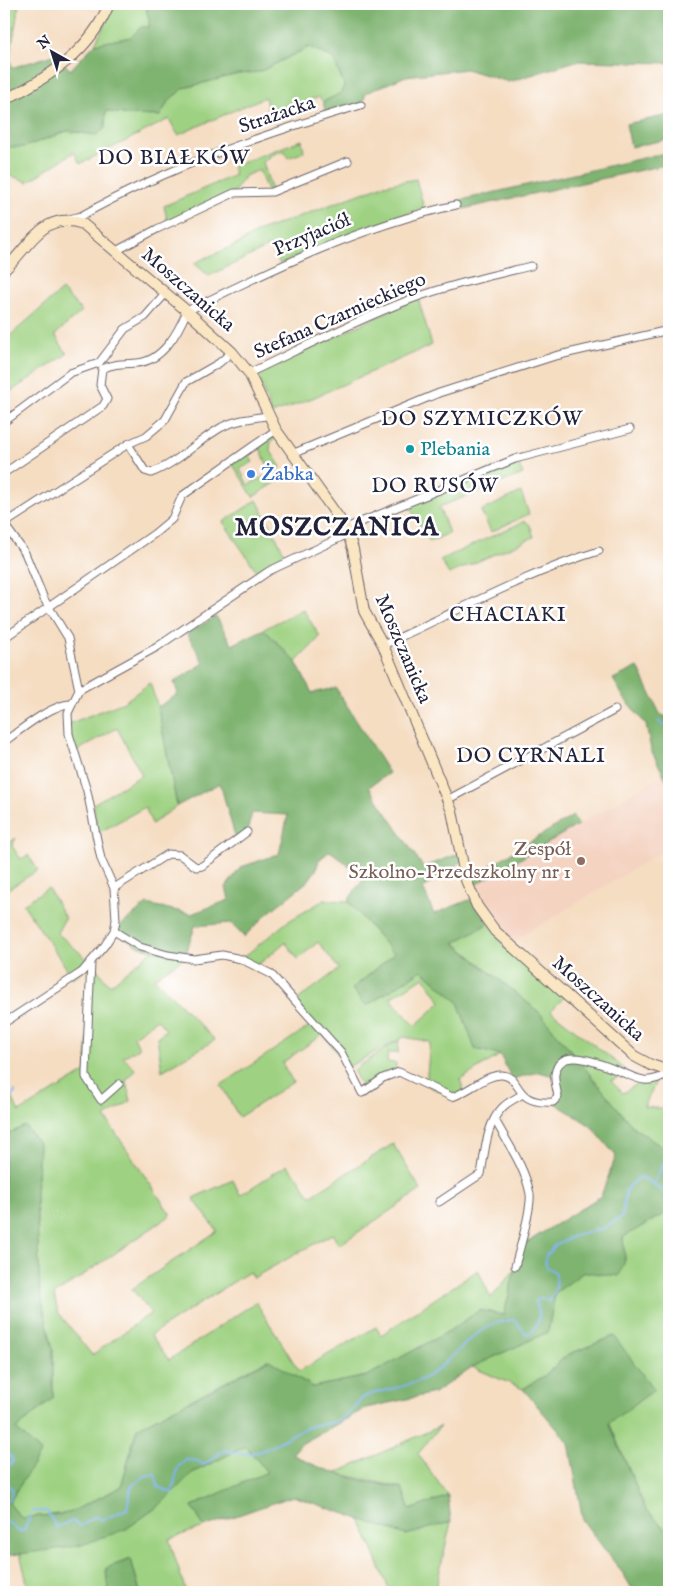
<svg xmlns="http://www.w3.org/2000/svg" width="673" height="1596" font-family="'IM FELL English',serif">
	<rect width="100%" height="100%" fill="#fff"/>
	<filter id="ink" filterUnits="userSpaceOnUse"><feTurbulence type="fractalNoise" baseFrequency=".02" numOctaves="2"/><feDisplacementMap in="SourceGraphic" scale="10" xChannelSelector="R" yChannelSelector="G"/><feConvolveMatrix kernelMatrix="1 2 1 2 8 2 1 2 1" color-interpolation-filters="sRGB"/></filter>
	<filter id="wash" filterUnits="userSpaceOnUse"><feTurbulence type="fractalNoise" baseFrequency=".0096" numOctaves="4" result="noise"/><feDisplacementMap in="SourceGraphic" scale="20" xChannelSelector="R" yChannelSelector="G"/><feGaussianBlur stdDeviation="1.12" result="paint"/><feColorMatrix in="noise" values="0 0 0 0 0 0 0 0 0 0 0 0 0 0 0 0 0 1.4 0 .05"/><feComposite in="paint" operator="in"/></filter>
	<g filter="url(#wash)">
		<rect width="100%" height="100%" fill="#f5ddc2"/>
		<polygon fill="#f4d3c1" points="663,775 669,785 669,847 509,944 470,888"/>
		<g fill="#9ed181" stroke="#607a5e" fill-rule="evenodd">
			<polygon points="4,4 19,4 10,58 12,66 4,70"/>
			<path d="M114 4H147C145 13 151 18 149 27L141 28 131 37 95 44Z"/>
			<polygon points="309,47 333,58 344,85 341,93 323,102 319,97 268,113 265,97 178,135 169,119 80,164 74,152 28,182 4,173 4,142 24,147 67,131 80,133 106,111 129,115 160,116 169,100 184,88 238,74 259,72"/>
			<polygon points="302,140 304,152 288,158 284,150 272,155 263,162 271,189 267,191 259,170 245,176 235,191 168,224 164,206 235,175 232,166"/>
			<polygon points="416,179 424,208 348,235 280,264 270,246 209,276 194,263 240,243 257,232 384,185"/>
			<polygon points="62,290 82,311 55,335 67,354 4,396 4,341"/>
			<polygon points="418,298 432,345 308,400 272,414 256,373"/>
			<polygon points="275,436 276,438 271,442 270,450 281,467 277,470 283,478 253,497 232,463 248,453 253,462 240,469 248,485 271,473 259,446 270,437"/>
			<polygon points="517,459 523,474 439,507 449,533 430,542 407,503"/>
			<polygon points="521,492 529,514 491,532 481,511"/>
			<polygon points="257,500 287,558 258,573 223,522"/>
			<polygon points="525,521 530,525 534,537 449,574 440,560"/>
			<polygon points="303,609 320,637 296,662 264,629"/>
			<polygon points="150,683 158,707 177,806 152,824 145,807 98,833 93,804 142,775 117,728 75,752 68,724 124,702"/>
			<polygon points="16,838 12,846 21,859 28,855 38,870 4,892 4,846"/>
			<polygon points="48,888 65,918 57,933 91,962 110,985 153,950 185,957 154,978 215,1040 162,1071 157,1037 166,1030 157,1019 134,1036 139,1048 123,1057 135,1069 126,1081 131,1101 105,1117 171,1215 54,1295 58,1312 92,1355 151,1313 132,1289 217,1231 193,1198 233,1180 240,1195 287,1165 298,1177 310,1196 393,1144 421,1190 339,1245 332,1234 253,1278 249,1272 151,1335 169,1360 256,1302 299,1371 376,1327 381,1335 478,1270 491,1298 515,1269 504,1315 480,1310 449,1331 367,1376 313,1387 268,1360 137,1428 121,1487 69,1513 21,1518 9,1503 40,1452 16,1429 53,1398 53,1350 40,1292 36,1195 39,1144 25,1126 4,1136 4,1079 19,1112 86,1072 91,963 73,978 23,904"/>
			<path d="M324 900 348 901 394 954 352 989 366 1006 422 970 458 1002 475 1049 500 1055 460 1080 465 1093 452 1097 426 1085 430 1042 404 1037 348 1067 323 1034 282 1063 293 1082 239 1117 221 1085 313 1024 296 1001 339 969 318 942 298 959 285 942 257 966 241 959 287 922ZM424 977 441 1002 415 1026 390 998Z"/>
			<polygon points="489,923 567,994 551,1011 626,1070 625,1074 611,1081 623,1093 643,1080 657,1079 644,1107 669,1109 669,1152 632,1126 540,1013 454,942"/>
			<polygon points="399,1040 398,1053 388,1053 387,1062 396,1063 395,1071 363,1089 353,1070"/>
			<polygon points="669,1211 669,1533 645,1508 609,1422 614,1336 567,1355 544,1376 523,1389 472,1367 548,1332 555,1293 583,1272 625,1260 623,1237"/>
			<polygon points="440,1426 418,1454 448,1496 410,1510 402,1488 337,1473"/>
			<polygon points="246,1446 267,1472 192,1506 204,1527 169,1539 186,1592 140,1592 131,1559 106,1568 108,1592 29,1592 20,1553 126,1529 160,1505 192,1473"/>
			<polygon points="360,1519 406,1535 451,1522 435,1592 390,1592"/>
		</g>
		<g fill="#7eb36f" stroke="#506a55">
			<path d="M147 4H669V63L576 61 509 82 466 69 406 76 366 93 363 103 326 115 323 102 341 93 344 85 333 58 309 47 259 72 238 74 184 88 169 100 160 116 129 115 106 111 105 128 97 135 67 131 24 147H9L4 142V70L57 54 70 70 95 44 131 37 141 27H149C151 18 145 13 147 4Z"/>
			<polygon points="669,115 669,139 631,147 626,124"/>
			<polygon points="669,152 669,164 463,209 457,201"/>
			<path d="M216 616 232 645 264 629 296 662 312 693 336 688 389 773 369 787 423 867 461 853 463 861 423 888 434 914 474 898 489 923 454 943 540 1013 632 1126 669 1152V1211L623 1237 625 1260 619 1276 584 1272 555 1293 548 1332 472 1367 434 1393 366 1408 301 1444 292 1454C325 1473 364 1482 402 1488L410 1510 448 1496 451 1522 406 1535 293 1496 204 1527 192 1506 267 1472 246 1446 192 1473 160 1505 126 1529 79 1546 4 1556V1136L25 1126 39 1144 36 1195 40 1292 53 1350V1398L16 1429 41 1452 9 1503 21 1518 69 1513 121 1487 137 1428 269 1360 313 1387 367 1376 449 1331 480 1310 504 1315 521 1246 601 1196 616 1156 591 1126 553 1102 558 1097 554 1076 539 1072 512 1079 500 1055 475 1049 458 1002 422 970 366 1006 352 989 394 954 348 901 364 877 330 851 319 860 316 870 308 881 268 913 244 937 231 923 195 926 185 957 140 947 114 931 147 904 191 914 229 900 226 887 241 867 279 854 288 815 252 813 247 832 236 840 220 783 177 806 158 707 178 694 174 682 204 663 187 634Z"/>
			<polygon points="638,667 660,714 669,718 669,785 651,750 646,725 624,698 613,679"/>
			<polygon points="573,816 578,825 470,888 466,880"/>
			<polygon points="614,1336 654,1390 609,1423 645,1508 669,1533 669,1592 634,1592 624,1575 583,1521 569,1443 523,1389 544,1376 567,1355"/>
			<polygon points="131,1559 140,1592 108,1592 106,1568"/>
		</g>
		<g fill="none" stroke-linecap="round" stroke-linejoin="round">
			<g stroke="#82b4ee" stroke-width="2">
				<polyline points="658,721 669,729"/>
				<polyline points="4,1102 14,1095 15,1091"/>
				<polyline points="654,1184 664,1163 669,1164"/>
				<polyline points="4,1458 10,1455 13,1461 4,1471"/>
				<polyline points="4,1481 13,1490 10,1499 4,1503"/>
				<path d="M4 1519 18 1531H24L32 1511H47L56 1527 73 1521 80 1526 96 1516 102 1520 127 1509 131 1487 145 1476 155 1474 158 1487 172 1493 178 1467 186 1460 198 1461 204 1465 224 1450C262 1463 276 1439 308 1427 318 1423 329 1425 338 1421 351 1415 358 1399 366 1396 386 1388 409 1388 428 1376 459 1357 475 1321 515 1320L526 1334 532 1332C539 1323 542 1312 535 1302L541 1298 549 1301C557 1293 558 1283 555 1272L547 1267 545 1262 546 1256 555 1245 578 1234 602 1229 622 1217 626 1189 639 1177C652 1178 657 1192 669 1193"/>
			</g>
		</g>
	</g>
	<g filter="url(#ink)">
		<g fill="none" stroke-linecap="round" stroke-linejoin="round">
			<defs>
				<g id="street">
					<path d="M69 219 81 216C168 167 264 134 361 105"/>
					<polyline points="116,251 157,229 234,193 272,192 348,161"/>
					<path d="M249 373C302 348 354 321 409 300 449 285 490 276 531 266"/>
					<polyline points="4,422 70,373 99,363 125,329 145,317 166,293"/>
					<path d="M128 444 145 471 151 473C178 463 197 441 222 427 236 420 252 418 267 416"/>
					<polyline points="292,454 439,393 555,356 669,330"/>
					<path d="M4 473 103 406 107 399 100 385 102 369C115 363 123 364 137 363 163 361 178 332 187 311 274 268 361 226 456 205"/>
					<polyline points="4,524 128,444 146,436 165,420 186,382 219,363 232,352"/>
					<polyline points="4,524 25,553 44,599 68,638 79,690"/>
					<polyline points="346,528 515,459 630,429"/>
					<polyline points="4,638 154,534 172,519 182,496 276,430"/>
					<path d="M383 645C454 613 524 574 599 551"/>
					<path d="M4 742C20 730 52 704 71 704"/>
					<polyline points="447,800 615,710"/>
					<polyline points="114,888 168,854 180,855 196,867 202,866 247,832"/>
					<path d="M114 931 140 947 168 955 194 959 222 955 241 959 271 974 341 1052 362 1093 383 1078 399 1072 452 1097C469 1092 486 1074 502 1075 523 1077 512 1105 553 1102L558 1097C557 1090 554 1081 555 1074 561 1036 623 1077 644 1080 654 1081 661 1077 669 1073"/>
					<polyline points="91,962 86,1072 86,1077 101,1100 119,1084"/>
					<polyline points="4,1023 82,972 105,945 114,931 116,920 114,888 101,859 87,791 69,734 68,713 79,690 157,647 269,571 348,534"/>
					<path d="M495 1120C508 1144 525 1167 530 1194 532 1209 519 1251 515 1266"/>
					<path d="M439 1202 481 1174C485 1153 486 1124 502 1108 507 1102 515 1099 521 1095"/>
				</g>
				<g id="secondary">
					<path d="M4 100C48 78 90 52 109 4"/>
					<path d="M4 270C30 247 43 209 83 224L187 311 232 352 249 373 276 430 346 528 353 549 364 611 383 645 452 811 466 880 477 906 495 931 634 1056 651 1065 669 1071"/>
				</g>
			</defs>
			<use href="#street" stroke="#6c636a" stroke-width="9"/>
			<use href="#secondary" stroke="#6c636a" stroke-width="12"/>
			<use href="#street" stroke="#fff" stroke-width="7"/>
			<use href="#secondary" stroke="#fbe6c3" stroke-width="10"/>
		</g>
	</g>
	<circle fill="#0f9aa8" stroke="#fff" stroke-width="2" cx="410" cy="449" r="5"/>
	<circle fill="#3f7fe0" stroke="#fff" stroke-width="2" cx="251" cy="474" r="5"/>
	<circle fill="#8d6e63" stroke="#fff" stroke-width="2" cx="581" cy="861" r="5"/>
	<g text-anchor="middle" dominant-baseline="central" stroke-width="5" stroke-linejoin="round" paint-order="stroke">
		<g font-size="20" fill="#22223b" stroke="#fff">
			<text transform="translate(277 115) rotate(-19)">Strażacka</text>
			<text transform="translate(312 235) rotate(-23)">Przyjaciół</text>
			<text transform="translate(188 290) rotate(41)">Moszczanicka</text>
			<text transform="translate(340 316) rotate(-24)">Stefana Czarnieckiego</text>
			<text transform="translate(403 649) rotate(67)">Moszczanicka</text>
			<text transform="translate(598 999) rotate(42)">Moszczanicka</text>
		</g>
		<g font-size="20" fill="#0d838f" stroke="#fff" text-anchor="start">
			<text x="420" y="449">Plebania</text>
		</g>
		<g font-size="20" fill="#366cbe" stroke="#fff" text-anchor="start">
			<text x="261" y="474">Żabka</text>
		</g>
		<g font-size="20" fill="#785e54" stroke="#fff" text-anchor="end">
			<text x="571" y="849">Zespół<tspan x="571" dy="23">Szkolno-Przedszkolny nr 1</tspan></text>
		</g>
		<g font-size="21" letter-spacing="1" fill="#22223b" stroke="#fff">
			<text x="174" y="158">DO BIAŁKÓW</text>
			<text x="482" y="419">DO SZYMICZKÓW</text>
			<text x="435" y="486">DO RUSÓW</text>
			<text x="508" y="615">CHACIAKI</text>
			<text x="531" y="756">DO CYRNALI</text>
		</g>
		<g font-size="25" font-weight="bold" letter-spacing="1" fill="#22223b" stroke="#fff">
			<text x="337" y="528">MOSZCZANICA</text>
		</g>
	</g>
	<rect width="673" height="1596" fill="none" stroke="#fff" stroke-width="20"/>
	<g transform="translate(52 52) rotate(321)" stroke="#ffffff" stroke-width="4" paint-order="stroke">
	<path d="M0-4L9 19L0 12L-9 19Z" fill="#22223b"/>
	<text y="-8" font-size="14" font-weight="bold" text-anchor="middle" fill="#22223b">N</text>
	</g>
</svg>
